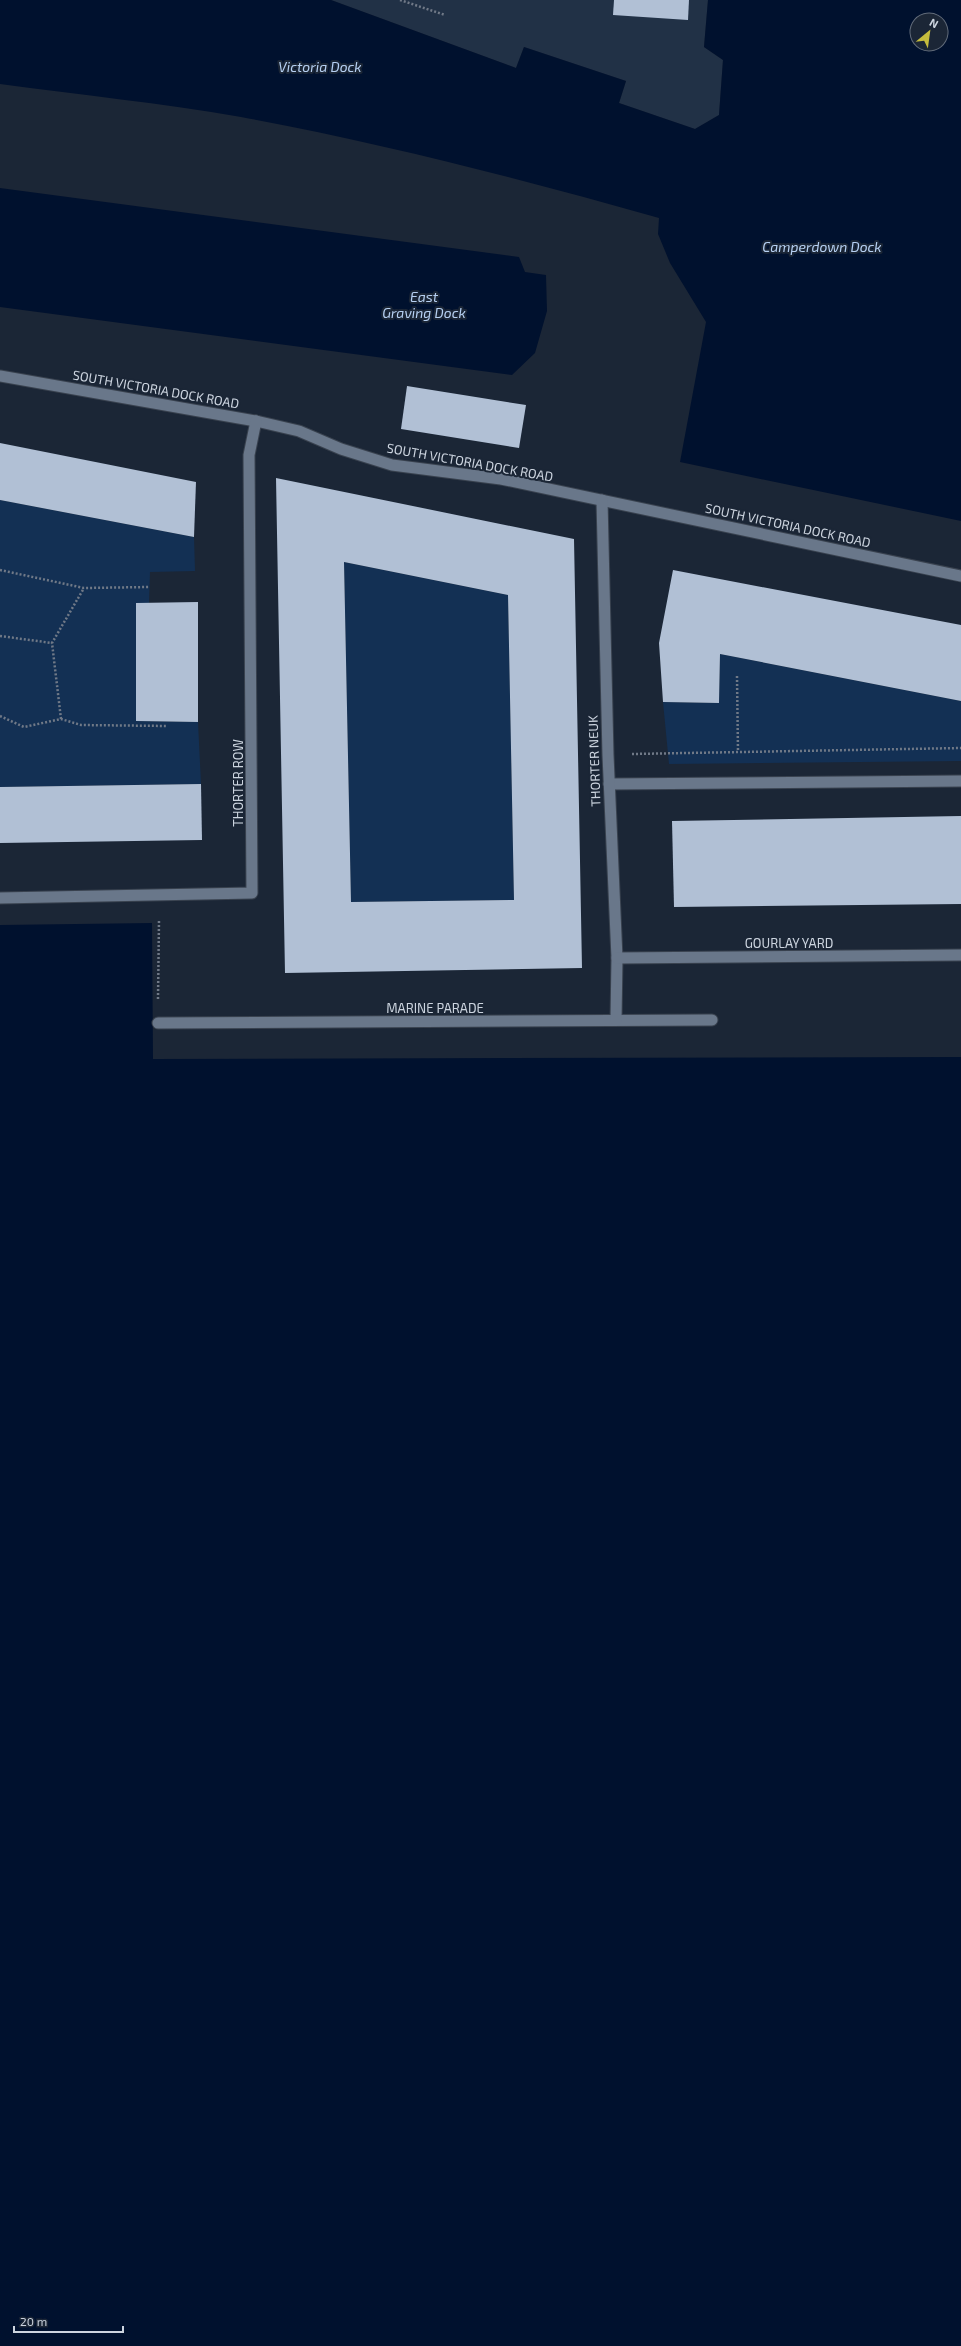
<svg xmlns="http://www.w3.org/2000/svg" width="961" height="2346" font-family="'Exo 2',sans-serif">
	<rect width="100%" height="100%" fill="#1b2636"/>
	<polygon fill="#213146" points="331,0 708,0 704,47 723,60 719,115 695,129 619,103 626,81 524,47 516,68"/>
	<g fill="#133054">
		<polygon points="0,500 194,537 195,571 150,572 149,603 136,603 136,721 198,722 201,784 0,787"/>
		<polygon points="344,562 508,595 514,900 351,902"/>
		<polygon points="720,654 961,701 961,761 669,764 663,702 719,703"/>
	</g>
	<g fill="#00112e" fill-rule="evenodd">
		<path d="M0 0H331L516 68 524 47 626 81 619 103 695 129 719 115 723 60 704 47 708 0H961V521L680 462 706 322 670 263 658 234 659 218C521 179 382 143 241 117 162 103 80 95 0 84ZM917 20H941V44H917Z"/>
		<polygon points="0,188 519,257 525,272 546,275 547,311 535,353 512,375 0,307"/>
		<polygon points="152,923 153,1059 961,1057 961,2346 0,2346 0,925"/>
	</g>
	<g fill="#b1c0d5" fill-rule="evenodd">
		<polygon points="614,0 689,0 688,20 613,15"/>
		<polygon points="407,386 526,405 519,448 401,429"/>
		<polygon points="0,443 196,482 194,537 0,500"/>
		<path d="M276 478 574 539 582 968 285 973ZM344 562 508 595 514 900 351 902Z"/>
		<polygon points="673,570 961,625 961,701 720,654 719,703 663,702 659,643"/>
		<polygon points="198,602 198,722 136,721 136,603"/>
		<polygon points="201,784 202,840 0,843 0,787"/>
		<polygon points="961,816 961,904 674,907 672,821"/>
	</g>
	<g fill="none" stroke-linecap="round" stroke-linejoin="round">
		<defs>
			<polyline id="service" points="609,784 961,781"/>
			<polyline id="pedestrian" points="158,1023 712,1020"/>
			<g id="minor">
				<polyline points="0,376 256,421 299,431 341,449 392,465 501,479 961,576"/>
				<polyline points="602,500 608,755 617,958 616,1020"/>
				<polyline points="0,898 252,893 249,455 256,421"/>
				<polyline points="617,958 961,955"/>
			</g>
		</defs>
		<use href="#service" stroke="#39424f" stroke-width="13"/>
		<use href="#pedestrian" stroke="#39424f" stroke-width="13"/>
		<use href="#minor" stroke="#39424f" stroke-width="13"/>
		<g stroke="#707987" stroke-width="2.5" stroke-dasharray="2 2" stroke-linecap="butt">
			<polyline points="400,0 445,15"/>
			<polyline points="0,570 84,588 150,587"/>
			<polyline points="0,636 52,643"/>
			<polyline points="737,676 738,752"/>
			<polyline points="0,716 24,727 61,719 81,725 167,726"/>
			<polyline points="61,719 52,643 84,588"/>
			<polyline points="632,754 961,748"/>
			<polyline points="158,999 159,920"/>
		</g>
		<use href="#service" stroke="#69778a" stroke-width="11"/>
		<use href="#pedestrian" stroke="#69778a" stroke-width="11"/>
		<use href="#minor" stroke="#69778a" stroke-width="11"/>
	</g>
	<g text-anchor="middle" dominant-baseline="central" stroke-width="4" stroke-linejoin="round" paint-order="stroke">
		<g font-size="13" fill="#ccd4df" stroke="#1b2636">
			<text transform="translate(156 389) rotate(10)">SOUTH VICTORIA DOCK ROAD</text>
			<text transform="translate(470 462) rotate(10)">SOUTH VICTORIA DOCK ROAD</text>
			<text transform="translate(788 525) rotate(12)">SOUTH VICTORIA DOCK ROAD</text>
			<text transform="translate(594 761) rotate(-92)">THORTER NEUK</text>
			<text transform="translate(238 783) rotate(-90)">THORTER ROW</text>
			<text x="789" y="943">GOURLAY YARD</text>
			<text x="435" y="1008">MARINE PARADE</text>
		</g>
		<g font-size="14" font-style="italic" fill="#b6d0f2" stroke="#1b2636">
			<text x="320" y="66">Victoria Dock</text>
			<text x="822" y="246">Camperdown Dock</text>
			<text x="424" y="296">East<tspan x="424" dy="16">Graving Dock</tspan></text>
		</g>
	</g>
	<g transform="translate(929 32) rotate(29)"><circle r="19" fill="#1b2636" stroke="#626c7a"/>
	<path d="M0-3L7 15L0 10L-7 15Z" fill="#c5bc3d"/>
	<text y="-6" font-size="11" font-weight="bold" text-anchor="middle" fill="#ccd4df">N</text>
	</g>
	<path d="M14 2326v6h109v-6" fill="none" stroke="#ccd4df" stroke-width="2"/>
	<text x="20" y="2326" font-size="12" fill="#ccd4df" stroke="#1b2636" stroke-width="3" paint-order="stroke">20 m</text>
</svg>
